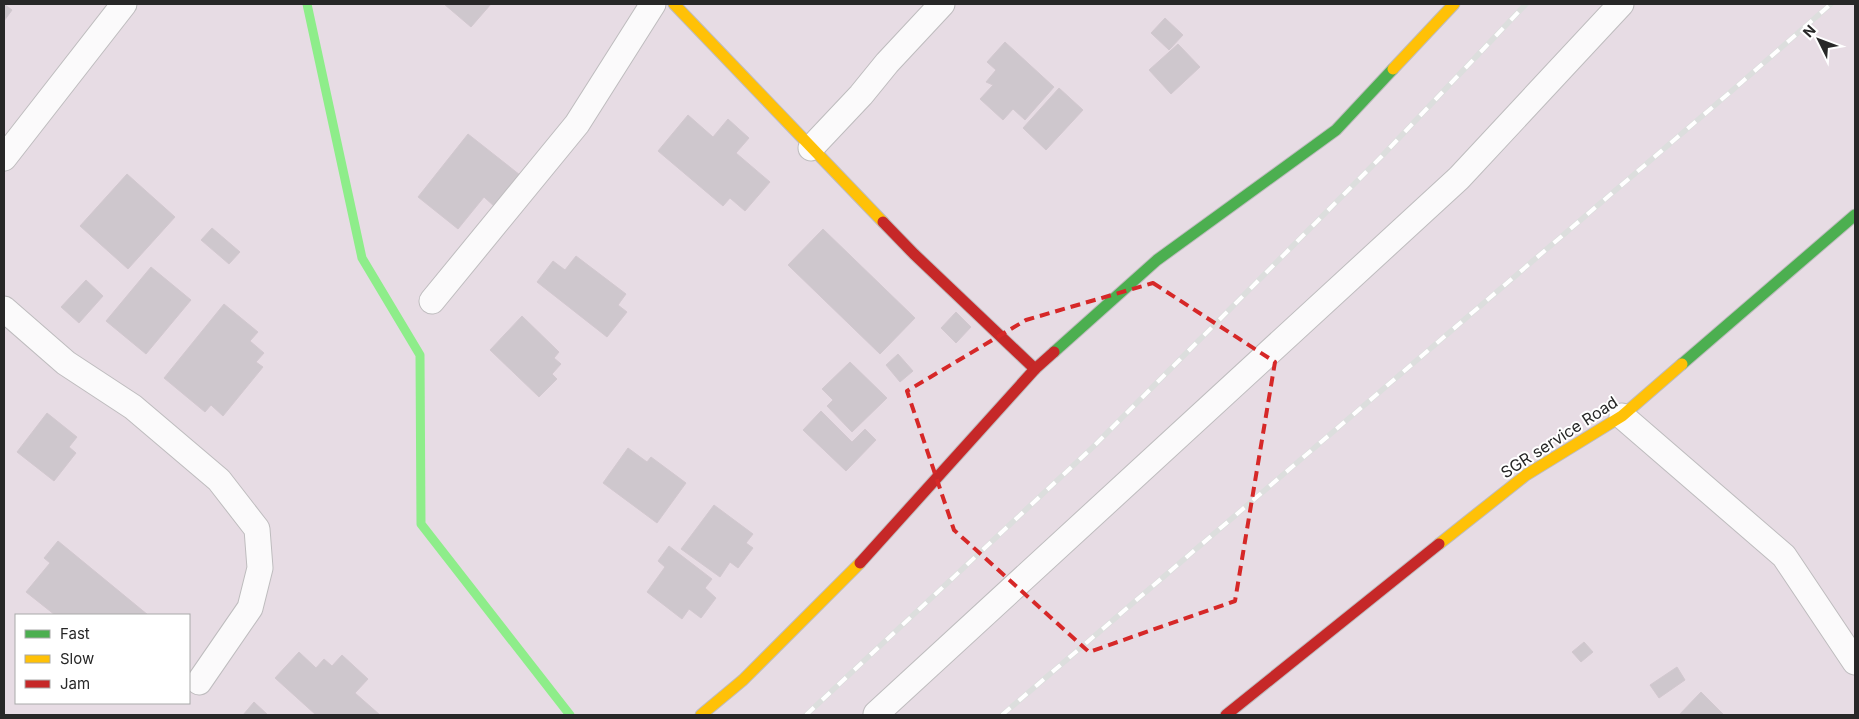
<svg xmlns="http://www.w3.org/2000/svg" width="1859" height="719" font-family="Inter,sans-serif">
	<rect width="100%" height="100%" fill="#e7dce4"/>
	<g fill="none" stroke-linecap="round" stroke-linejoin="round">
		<polyline stroke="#8eed8a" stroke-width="9" points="307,4 362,258 420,355 421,524 570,715"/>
	</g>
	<g fill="#cec7cd" stroke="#d2c8cf">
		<polygon points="4,4 12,10 4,21"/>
		<polygon points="444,4 491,4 471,27"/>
		<polygon points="1165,18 1183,35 1169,50 1151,33"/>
		<polygon points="1005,42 1054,87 1025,120 1013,109 1003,120 980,99 993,85 986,82 996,70 987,62"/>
		<polygon points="1178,44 1200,67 1171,94 1149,70"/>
		<polygon points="1059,88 1083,110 1046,150 1023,128"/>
		<polygon points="688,115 713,137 728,119 749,138 736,153 770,182 745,211 730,198 723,206 658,151"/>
		<polygon points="468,134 520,175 495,207 484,197 458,229 418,197"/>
		<polygon points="127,174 175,217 128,269 80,226"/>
		<polygon points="212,228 240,252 229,264 201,240"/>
		<polygon points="823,229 915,318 880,354 788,265"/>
		<polygon points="576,256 626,294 618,305 627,312 607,337 537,282 553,261 565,270"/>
		<polygon points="151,267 191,300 146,354 106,321"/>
		<polygon points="86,280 103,296 79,323 61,307"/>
		<polygon points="224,304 258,332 250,341 264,353 256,362 263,367 223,416 211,405 205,412 164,378"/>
		<polygon points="956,312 971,327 956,343 941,328"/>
		<polygon points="522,316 559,352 554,358 561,364 552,374 557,379 539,397 490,350"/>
		<polygon points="898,354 913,371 900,382 886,365"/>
		<polygon points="850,362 887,398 852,432 827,406 833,400 822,389"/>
		<polygon points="821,411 852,442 865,429 876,440 846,471 803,430"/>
		<polygon points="47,413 77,437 69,447 76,453 54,481 17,452"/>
		<polygon points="628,448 647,462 651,457 686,483 657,523 603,483"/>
		<polygon points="714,505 753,534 746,543 753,548 738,568 730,562 720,577 681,549"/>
		<polygon points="58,541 148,615 55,615 26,592 50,563 44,558"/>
		<polygon points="669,546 712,579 705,588 716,598 701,618 689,609 682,619 647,592 665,567 658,561"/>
		<polygon points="1584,642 1593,652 1581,662 1572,652"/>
		<polygon points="299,652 316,668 324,659 332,666 342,655 368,679 355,693 380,715 316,715 275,678"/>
		<polygon points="1677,667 1685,680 1659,698 1650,685"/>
		<polygon points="1701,692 1724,715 1679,715"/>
		<polygon points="254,702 268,715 243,715"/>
	</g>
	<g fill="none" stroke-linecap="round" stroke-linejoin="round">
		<defs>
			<g id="street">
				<polyline points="811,148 861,95 887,63 942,4"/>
				<polyline points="4,158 124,4"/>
				<polyline points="432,301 577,124 653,4"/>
				<polyline points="4,309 66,363 133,407 219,480 257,529 260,568 250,608 199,682"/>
				<polyline points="1622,416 1784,556 1855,662"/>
				<polyline points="878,715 876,714 1459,178 1621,4"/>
			</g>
			<g id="fast">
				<polyline points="1054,352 1157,260 1336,130 1393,69"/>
				<polyline points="1682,364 1855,215"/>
			</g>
			<g id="slow">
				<polyline points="674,4 883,222"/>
				<polyline points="1393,69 1454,4"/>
				<polyline points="1439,544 1526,475 1622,416 1682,364"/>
				<polyline points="701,715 743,680 860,563"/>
			</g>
			<g id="jam">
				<polyline points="883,222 914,254 1035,369"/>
				<polyline points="860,563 1035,369 1054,352"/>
				<polyline points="1226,715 1439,544"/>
			</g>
		</defs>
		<use href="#street" stroke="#bebcbe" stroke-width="27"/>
		<use href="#fast" stroke="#bebcbe" stroke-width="13"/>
		<use href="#slow" stroke="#bebcbe" stroke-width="13"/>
		<use href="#jam" stroke="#bebcbe" stroke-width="13"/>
		<use href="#street" stroke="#fbfafb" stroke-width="25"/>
		<use href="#fast" stroke="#4caf50" stroke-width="11"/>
		<use href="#slow" stroke="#ffc107" stroke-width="11"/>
		<use href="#jam" stroke="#c62828" stroke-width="11"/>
		<defs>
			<g id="rail">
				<polyline points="806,715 1093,447 1382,156 1526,4"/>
				<polyline points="1002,715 1742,82 1831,4"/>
			</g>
		</defs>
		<use href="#rail" stroke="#dcdedd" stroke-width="5.5"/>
		<use href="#rail" stroke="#fff" stroke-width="4" stroke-dasharray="11" stroke-linecap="butt"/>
	</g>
	<path fill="none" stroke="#d62828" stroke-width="4" stroke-dasharray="10 6" stroke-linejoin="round" d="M1153 283 1275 362 1235 601 1089 652 954 530 907 391 1026 320Z"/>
	<g text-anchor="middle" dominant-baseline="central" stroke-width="4" stroke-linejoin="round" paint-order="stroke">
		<g font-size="16" fill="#272727" stroke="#fff">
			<text transform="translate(1559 437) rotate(-33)">SGR service Road</text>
		</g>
	</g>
	<rect width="1859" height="719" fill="none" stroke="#272727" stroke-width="10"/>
	<rect x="15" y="614" width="175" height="90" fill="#ffffff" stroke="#a9a9a9"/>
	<rect x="25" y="630" width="25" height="8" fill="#4caf50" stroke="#a9a9a9"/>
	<text x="60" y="639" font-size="15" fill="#272727">Fast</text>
	<rect x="25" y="655" width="25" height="8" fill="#ffc107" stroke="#a9a9a9"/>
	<text x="60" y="664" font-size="15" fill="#272727">Slow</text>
	<rect x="25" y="680" width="25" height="8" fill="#c62828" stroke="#a9a9a9"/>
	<text x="60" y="689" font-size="15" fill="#272727">Jam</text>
	<g transform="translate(1819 40) rotate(312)" stroke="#ffffff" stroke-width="4" paint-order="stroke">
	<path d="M0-4L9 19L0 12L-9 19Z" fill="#272727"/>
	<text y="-8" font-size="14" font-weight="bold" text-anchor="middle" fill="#272727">N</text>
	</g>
</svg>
